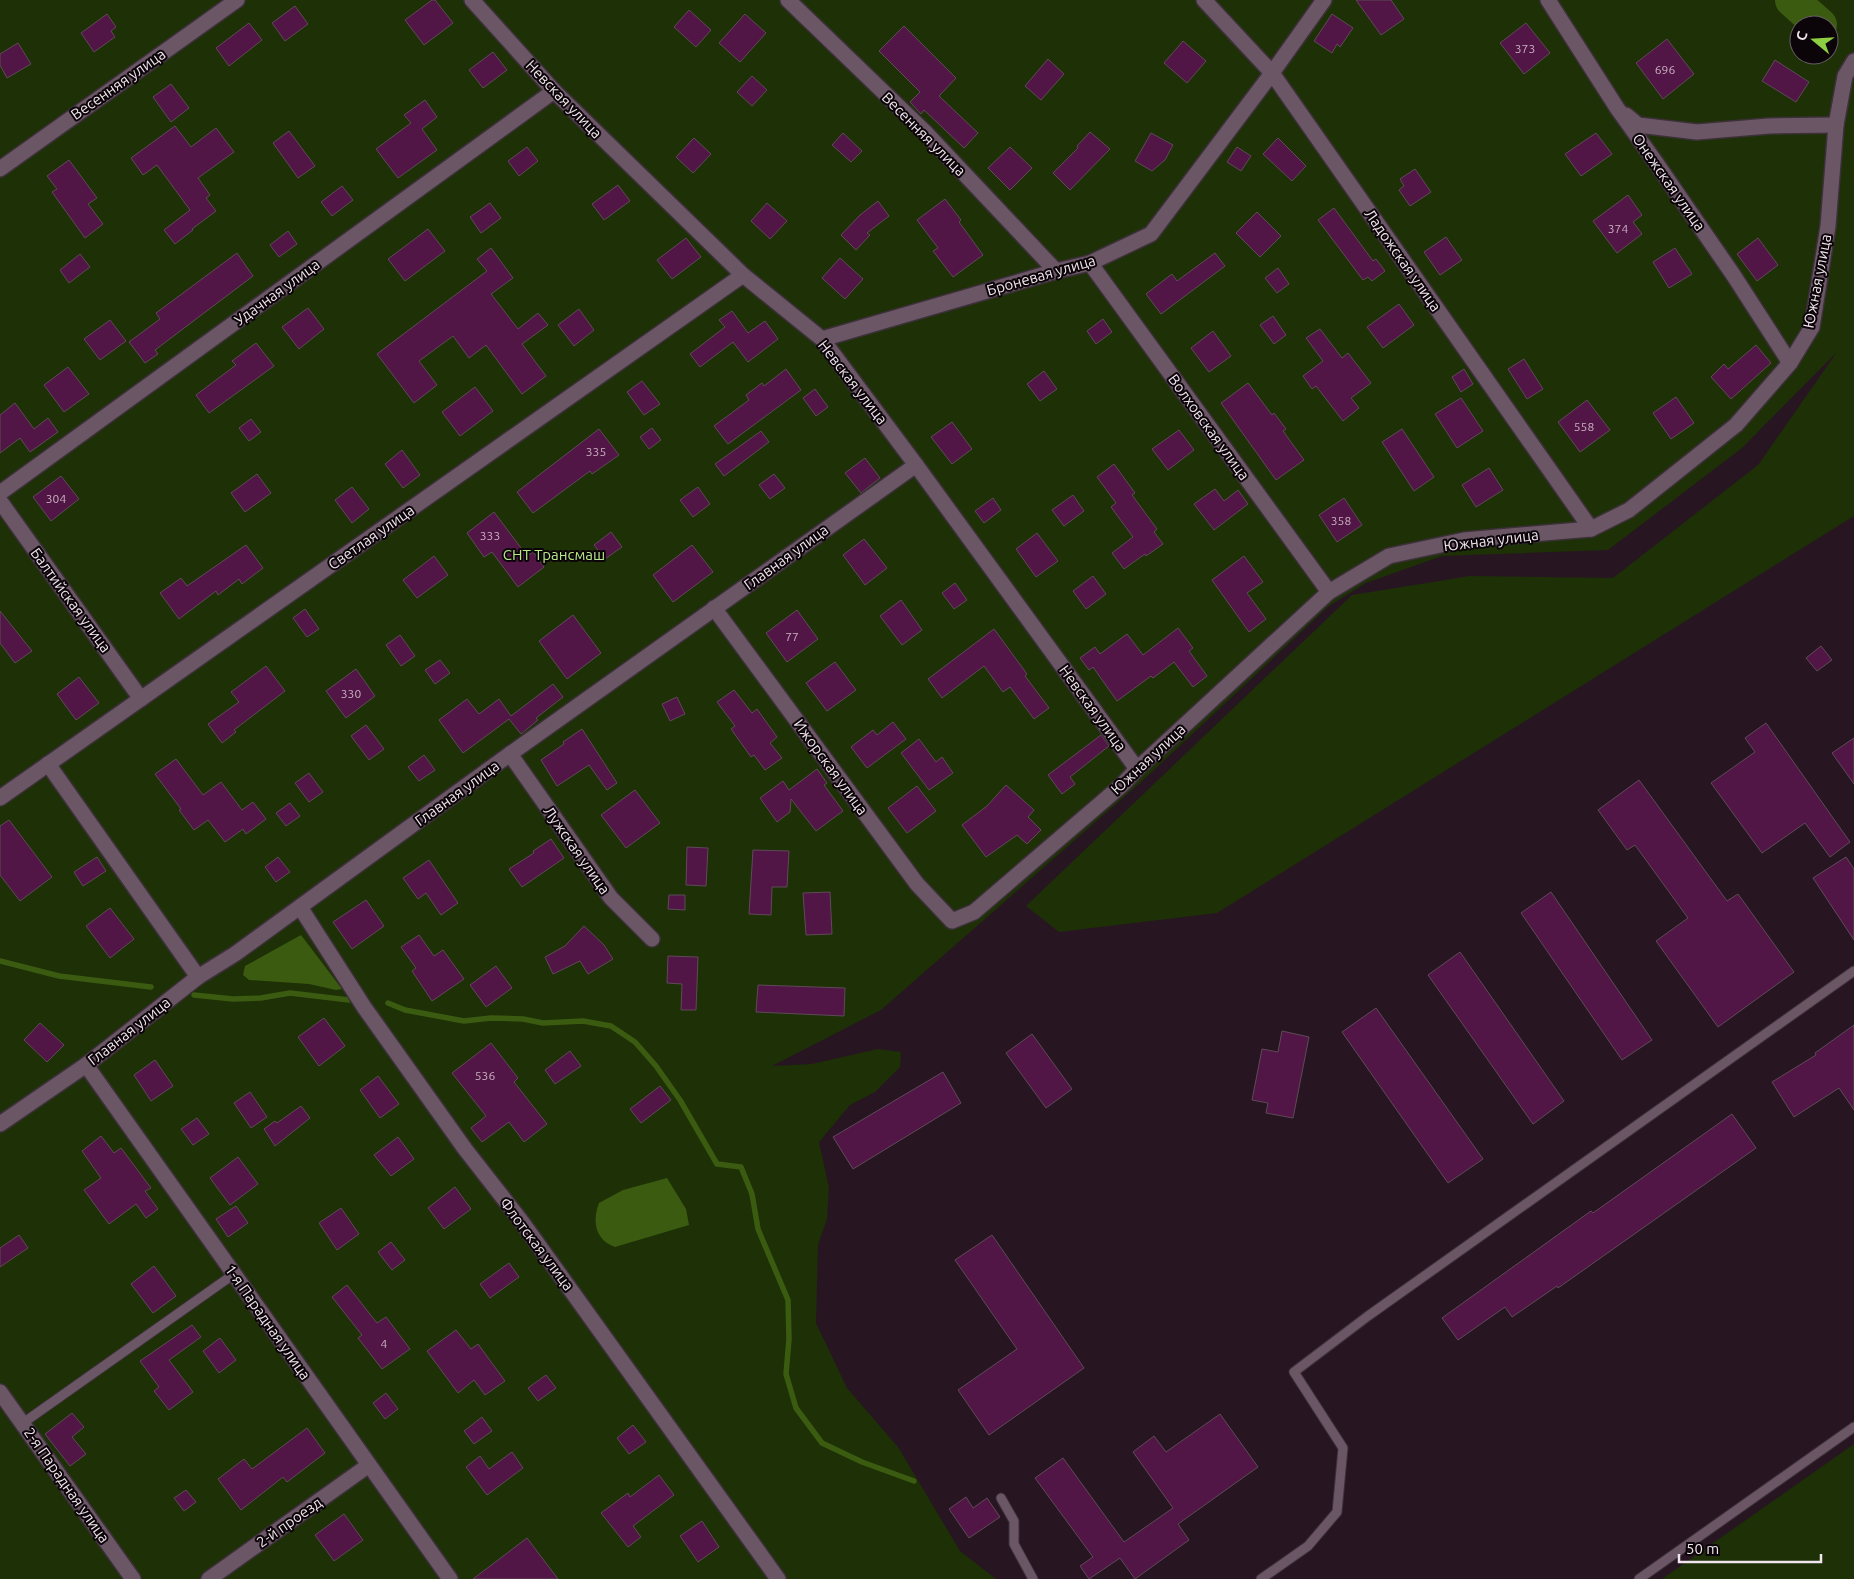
<svg xmlns="http://www.w3.org/2000/svg" width="1854" height="1579" font-family="Ubuntu,sans-serif">
	<rect width="100%" height="100%" fill="#271622"/>
	<g fill="#1d3006" fill-rule="evenodd">
		<path d="M0 0H1854V516L1217 913 1059 932 1026 906 1352 595 1470 576 1613 578 1758 465 1837 352 1742 448 1608 550 1442 556 1366 583 1329 606 1140 783 881 1010 772 1066 812 1064 878 1049 901 1052 900 1067 875 1092 850 1105 819 1142 829 1188 827 1219 818 1245 816 1323 847 1388 898 1447 960 1551 996 1579H0ZM1799 25H1829V55H1799Z"/>
		<polygon points="1854,1444 1854,1579 1662,1579"/>
	</g>
	<g fill="#3b5b11">
		<polygon points="301,935 342,989 336,990 309,984 249,980 243,975 245,966"/>
		<path d="M667 1178 686 1209 689 1225 615 1247C595 1240 592 1221 599 1203L623 1190Z"/>
	</g>
	<g fill="none" stroke-linecap="round" stroke-linejoin="round">
		<g stroke="#3b5b11" stroke-width="5.5">
			<polyline points="0,961 59,976 151,987"/>
			<polyline points="194,995 233,999 261,998 290,993 349,1000"/>
			<polyline points="388,1003 405,1010 464,1021 491,1018 523,1019 543,1023 583,1021 611,1026 635,1042 656,1066 680,1100 717,1164 741,1167 752,1194 758,1229 788,1300 789,1339 786,1374 796,1408 822,1443 862,1462 914,1481"/>
		</g>
		<polyline stroke="#3b5b11" stroke-width="34" points="1792,0 1820,25"/>
	</g>
	<g fill="#511645" stroke="#5f4a58">
		<polygon points="432,0 435,0 453,23 424,45 405,20"/>
		<polygon points="1356,0 1391,0 1404,19 1381,35"/>
		<polygon points="295,6 308,24 285,41 272,23"/>
		<polygon points="689,10 711,30 696,47 674,27"/>
		<polygon points="107,14 116,27 111,31 115,37 94,52 81,33"/>
		<polygon points="745,14 766,33 740,62 719,43"/>
		<polygon points="1332,14 1353,28 1340,47 1337,44 1332,53 1314,41"/>
		<polygon points="249,23 262,40 229,66 216,48"/>
		<polygon points="1526,23 1550,53 1524,74 1500,43"/>
		<polygon points="904,26 956,78 939,96 978,133 964,148 924,110 921,114 910,102 920,92 879,51"/>
		<polygon points="1667,39 1694,74 1663,99 1636,63"/>
		<polygon points="1183,41 1206,61 1187,83 1164,63"/>
		<polygon points="18,43 31,64 7,78 0,65 0,54"/>
		<polygon points="493,52 507,70 483,88 469,70"/>
		<polygon points="1048,59 1064,74 1041,100 1025,86"/>
		<polygon points="1775,60 1809,82 1796,102 1762,81"/>
		<polygon points="752,76 767,90 752,106 737,92"/>
		<polygon points="171,84 189,108 171,122 153,97"/>
		<polygon points="425,100 437,117 422,129 437,150 398,178 376,149 411,123 404,115"/>
		<polygon points="175,126 191,147 216,128 234,152 198,178 210,195 206,198 216,211 192,229 193,230 175,244 164,230 190,210 157,165 143,175 131,158"/>
		<polygon points="289,131 315,166 298,178 273,143"/>
		<polygon points="1090,132 1110,149 1070,190 1053,173 1078,148 1077,146"/>
		<polygon points="843,133 862,151 851,162 832,145"/>
		<polygon points="1151,133 1173,145 1165,160 1152,171 1135,161"/>
		<polygon points="1596,133 1612,154 1581,176 1565,154"/>
		<polygon points="694,138 711,154 693,173 676,157"/>
		<polygon points="1278,138 1306,166 1292,181 1263,154"/>
		<polygon points="527,147 538,161 519,176 508,161"/>
		<polygon points="1010,147 1032,168 1010,190 988,168"/>
		<polygon points="1237,147 1251,156 1241,171 1227,162"/>
		<polygon points="69,160 97,198 88,204 103,224 85,238 52,192 57,189 47,176"/>
		<polygon points="1415,169 1431,192 1410,206 1399,190 1404,186 1400,179"/>
		<polygon points="618,185 630,201 604,220 592,204"/>
		<polygon points="342,186 353,200 332,216 321,202"/>
		<polygon points="1628,195 1642,215 1633,222 1642,234 1617,253 1593,221"/>
		<polygon points="945,199 961,220 959,222 983,255 953,277 933,251 938,248 917,220"/>
		<polygon points="878,201 889,216 867,233 870,235 856,250 841,235 860,215"/>
		<polygon points="490,203 501,218 481,233 470,217"/>
		<polygon points="767,203 787,221 770,239 751,221"/>
		<polygon points="1334,208 1373,261 1376,259 1385,271 1372,281 1368,277 1363,280 1318,220"/>
		<polygon points="1257,212 1281,236 1260,257 1236,233"/>
		<polygon points="428,229 445,251 405,281 388,259"/>
		<polygon points="288,231 297,244 279,257 270,245"/>
		<polygon points="1446,237 1462,260 1440,275 1424,252"/>
		<polygon points="686,238 701,257 672,279 657,260"/>
		<polygon points="1758,238 1778,265 1757,281 1737,254"/>
		<polygon points="491,248 513,278 491,294 518,329 538,313 548,325 522,344 546,376 522,394 486,345 469,358 453,336 419,361 437,385 414,403 377,354 487,271 477,259"/>
		<polygon points="1675,248 1692,274 1669,288 1653,262"/>
		<polygon points="237,253 253,276 155,350 158,354 145,363 129,342 160,319 156,313"/>
		<polygon points="1215,253 1225,266 1161,314 1146,294 1172,274 1177,281"/>
		<polygon points="80,254 90,267 69,283 60,270"/>
		<polygon points="840,258 863,279 845,299 822,278"/>
		<polygon points="1278,268 1289,284 1277,293 1265,278"/>
		<polygon points="1399,304 1414,325 1383,348 1367,327"/>
		<polygon points="308,308 324,329 299,349 282,327"/>
		<polygon points="579,309 594,330 574,346 558,325"/>
		<polygon points="732,311 748,333 765,321 778,339 748,362 733,342 700,367 690,354 725,327 719,320"/>
		<polygon points="1273,316 1286,335 1274,344 1260,325"/>
		<polygon points="1103,319 1112,332 1096,344 1087,331"/>
		<polygon points="110,320 126,341 100,360 84,339"/>
		<polygon points="1320,329 1342,358 1348,353 1371,383 1351,398 1359,408 1343,421 1316,386 1312,389 1303,376 1323,361 1306,338"/>
		<polygon points="1213,331 1231,356 1209,372 1191,348"/>
		<polygon points="256,343 274,366 209,413 196,395 236,365 232,361"/>
		<polygon points="1756,345 1771,363 1731,399 1711,377 1724,364 1728,369"/>
		<polygon points="1524,359 1543,389 1527,399 1508,369"/>
		<polygon points="68,367 89,394 64,412 44,385"/>
		<polygon points="786,369 801,390 728,444 714,426 749,400 746,395 762,383 764,386"/>
		<polygon points="1464,369 1473,384 1461,392 1452,377"/>
		<polygon points="1044,371 1057,389 1040,401 1027,384"/>
		<polygon points="642,381 660,404 644,415 627,392"/>
		<polygon points="1248,383 1272,415 1274,413 1286,429 1283,431 1304,460 1276,480 1221,403"/>
		<polygon points="475,387 493,411 460,436 442,412"/>
		<polygon points="815,389 828,407 816,416 803,398"/>
		<polygon points="1676,397 1694,423 1671,439 1653,413"/>
		<polygon points="1461,398 1483,431 1457,448 1435,414"/>
		<polygon points="1587,400 1610,430 1580,452 1558,422"/>
		<polygon points="15,403 34,429 48,418 58,432 30,452 20,438 0,453 0,415"/>
		<polygon points="251,419 261,432 249,441 239,428"/>
		<polygon points="952,422 972,449 952,464 931,437"/>
		<polygon points="652,428 661,440 649,449 640,437"/>
		<polygon points="599,429 619,455 592,474 590,471 533,513 517,492"/>
		<polygon points="1402,429 1434,477 1414,491 1382,442"/>
		<polygon points="1179,430 1194,450 1168,470 1152,449"/>
		<polygon points="761,431 769,442 724,476 715,464"/>
		<polygon points="402,450 420,475 403,488 385,464"/>
		<polygon points="865,458 880,478 861,493 845,473"/>
		<polygon points="1114,464 1135,493 1132,495 1157,529 1154,532 1163,544 1146,556 1145,554 1124,569 1112,553 1133,537 1111,507 1116,503 1097,477"/>
		<polygon points="1489,468 1503,490 1476,507 1462,485"/>
		<polygon points="257,474 271,493 245,512 231,493"/>
		<polygon points="774,474 785,488 770,499 759,485"/>
		<polygon points="61,476 79,499 51,521 33,497"/>
		<polygon points="352,487 369,509 352,523 335,500"/>
		<polygon points="698,487 710,504 693,517 680,500"/>
		<polygon points="1215,489 1224,501 1238,490 1248,504 1214,530 1194,504"/>
		<polygon points="1073,495 1084,511 1064,526 1052,510"/>
		<polygon points="993,498 1001,510 984,523 975,511"/>
		<polygon points="1344,498 1362,525 1337,542 1319,515"/>
		<polygon points="494,512 527,556 533,552 544,567 518,587 492,552 484,557 467,533"/>
		<polygon points="611,532 622,547 605,559 594,545"/>
		<polygon points="1037,533 1058,561 1036,577 1016,549"/>
		<polygon points="864,539 887,568 865,585 843,555"/>
		<polygon points="246,545 263,568 242,584 239,579 218,595 216,591 179,619 160,593 181,578 187,586"/>
		<polygon points="692,545 713,572 673,602 653,575"/>
		<polygon points="434,556 448,575 417,598 403,580"/>
		<polygon points="1244,556 1263,582 1247,593 1266,619 1249,632 1212,580"/>
		<polygon points="1093,576 1106,594 1086,609 1073,591"/>
		<polygon points="955,583 967,600 954,609 942,593"/>
		<polygon points="901,600 922,630 902,645 880,616"/>
		<polygon points="305,609 319,629 307,637 293,618"/>
		<polygon points="797,610 818,639 787,662 766,633"/>
		<polygon points="0,611 32,651 15,663 0,643"/>
		<polygon points="573,615 601,653 567,679 539,641"/>
		<polygon points="1178,628 1193,648 1189,651 1207,676 1193,687 1174,662 1153,678 1151,676 1117,701 1093,667 1089,670 1080,658 1095,647 1100,654 1127,634 1143,655"/>
		<polygon points="994,629 1027,674 1025,676 1049,708 1034,719 1010,687 1003,692 984,666 942,698 928,679"/>
		<polygon points="400,635 415,656 401,666 386,645"/>
		<polygon points="1821,646 1832,660 1817,671 1806,658"/>
		<polygon points="440,660 450,673 435,684 425,670"/>
		<polygon points="835,662 856,690 827,711 806,683"/>
		<polygon points="266,666 285,691 234,730 236,732 222,743 208,724 239,702 231,692"/>
		<polygon points="356,669 375,696 346,718 326,691"/>
		<polygon points="79,677 99,703 76,720 57,694"/>
		<polygon points="553,684 563,697 536,718 538,720 521,734 509,719 463,753 439,720 467,699 479,714 499,699 511,716"/>
		<polygon points="734,690 752,713 757,709 777,737 770,743 782,758 765,770 754,755 751,757 731,729 735,726 717,702"/>
		<polygon points="677,697 685,714 670,721 662,704"/>
		<polygon points="893,722 906,739 867,768 851,747 873,730 877,735"/>
		<polygon points="1766,723 1850,842 1830,857 1805,823 1762,853 1711,783 1755,752 1745,738"/>
		<polygon points="366,725 384,749 369,760 351,736"/>
		<polygon points="582,729 617,783 607,790 589,765 557,786 541,760 564,744 563,742"/>
		<polygon points="1101,735 1109,746 1070,777 1075,784 1062,794 1048,775"/>
		<polygon points="1854,738 1854,784 1832,753"/>
		<polygon points="919,739 936,762 942,757 953,773 929,790 901,753"/>
		<polygon points="424,755 435,770 419,781 408,767"/>
		<polygon points="176,759 203,795 221,782 242,810 253,802 266,819 246,834 243,829 225,842 208,820 194,830 179,810 181,809 155,774"/>
		<polygon points="817,769 827,783 824,785 843,811 816,831 791,799 790,812 777,822 760,798 783,781 789,790"/>
		<polygon points="309,773 323,792 309,802 295,783"/>
		<polygon points="1639,780 1727,901 1738,894 1794,972 1718,1027 1656,941 1688,918 1635,845 1627,850 1598,810"/>
		<polygon points="1006,785 1034,810 1028,817 1041,830 1027,844 1017,835 986,857 962,825 987,806"/>
		<polygon points="917,786 936,811 907,833 888,808"/>
		<polygon points="635,790 660,823 626,848 601,815"/>
		<polygon points="290,803 300,816 286,826 276,813"/>
		<polygon points="9,820 52,877 20,901 0,875 0,826"/>
		<polygon points="551,839 564,858 522,887 509,869 534,853 533,851"/>
		<polygon points="687,847 708,848 706,886 686,885"/>
		<polygon points="753,850 789,851 787,887 772,887 771,915 749,914"/>
		<polygon points="97,857 106,871 83,886 74,872"/>
		<polygon points="278,857 290,872 276,882 265,867"/>
		<polygon points="1846,857 1854,869 1854,940 1813,878"/>
		<polygon points="429,860 458,903 441,915 426,893 418,899 403,878"/>
		<polygon points="830,892 832,934 806,935 803,893"/>
		<polygon points="1551,892 1652,1040 1622,1060 1521,913"/>
		<polygon points="669,895 685,895 685,910 668,909"/>
		<polygon points="366,900 384,926 352,949 333,922"/>
		<polygon points="110,908 134,939 110,958 86,926"/>
		<polygon points="584,926 604,945 613,959 588,974 580,961 553,974 545,957 565,946"/>
		<polygon points="419,935 434,956 443,950 464,979 432,1001 412,971 416,968 401,947"/>
		<polygon points="1460,952 1564,1101 1533,1124 1428,975"/>
		<polygon points="668,956 698,957 696,1010 681,1010 682,984 667,983"/>
		<polygon points="496,966 512,988 486,1007 470,985"/>
		<polygon points="758,985 845,988 844,1016 756,1012"/>
		<polygon points="1376,1008 1483,1159 1448,1183 1342,1032"/>
		<polygon points="324,1018 345,1046 319,1066 298,1037"/>
		<polygon points="40,1023 64,1045 47,1062 24,1040"/>
		<polygon points="1854,1025 1854,1110 1839,1088 1794,1117 1772,1082 1816,1055 1815,1053"/>
		<polygon points="1282,1031 1309,1037 1293,1118 1266,1113 1268,1103 1252,1100 1262,1049 1278,1052"/>
		<polygon points="1032,1034 1072,1089 1046,1108 1006,1053"/>
		<polygon points="491,1043 518,1078 514,1082 547,1124 524,1142 509,1122 482,1142 471,1128 486,1116 452,1073"/>
		<polygon points="570,1051 581,1066 555,1084 545,1070"/>
		<polygon points="155,1060 173,1086 151,1101 134,1075"/>
		<polygon points="943,1072 961,1103 853,1169 833,1137"/>
		<polygon points="378,1076 399,1104 380,1118 360,1090"/>
		<polygon points="660,1086 671,1100 641,1123 630,1109"/>
		<polygon points="250,1092 267,1117 251,1128 234,1103"/>
		<polygon points="301,1106 310,1118 275,1146 264,1129 275,1121 277,1123"/>
		<polygon points="1732,1114 1756,1148 1558,1288 1557,1286 1512,1317 1505,1307 1458,1340 1442,1318 1591,1211 1593,1213"/>
		<polygon points="197,1118 209,1134 193,1145 181,1129"/>
		<polygon points="101,1136 114,1153 121,1148 151,1188 145,1191 158,1209 146,1218 136,1204 109,1224 84,1190 101,1178 82,1151"/>
		<polygon points="398,1137 414,1159 391,1176 374,1155"/>
		<polygon points="238,1157 258,1184 230,1205 210,1178"/>
		<polygon points="455,1187 471,1209 444,1229 428,1208"/>
		<polygon points="236,1206 248,1223 228,1237 216,1219"/>
		<polygon points="341,1208 359,1234 337,1250 319,1223"/>
		<polygon points="19,1235 28,1248 0,1267 0,1248"/>
		<polygon points="992,1235 1084,1368 989,1435 958,1390 1017,1349 955,1260"/>
		<polygon points="391,1242 405,1260 392,1270 378,1252"/>
		<polygon points="509,1263 519,1277 490,1298 480,1284"/>
		<polygon points="154,1266 176,1296 153,1313 131,1284"/>
		<polygon points="347,1285 377,1323 386,1317 410,1349 382,1369 358,1338 362,1335 332,1297"/>
		<polygon points="192,1325 201,1337 169,1360 193,1392 169,1410 154,1391 159,1387 140,1361"/>
		<polygon points="456,1330 471,1349 478,1344 505,1381 485,1395 474,1380 458,1393 427,1351"/>
		<polygon points="220,1338 236,1360 219,1373 203,1351"/>
		<polygon points="546,1375 556,1388 538,1401 528,1388"/>
		<polygon points="386,1393 398,1409 385,1419 373,1403"/>
		<polygon points="72,1413 84,1427 72,1437 86,1454 70,1466 45,1434"/>
		<polygon points="1220,1414 1258,1467 1178,1524 1189,1540 1135,1579 1120,1558 1089,1579 1080,1566 1093,1557 1035,1478 1063,1458 1124,1542 1173,1508 1133,1452 1154,1436 1166,1452"/>
		<polygon points="482,1417 492,1431 474,1444 464,1431"/>
		<polygon points="633,1425 646,1442 629,1454 617,1438"/>
		<polygon points="307,1428 325,1453 287,1482 283,1477 241,1510 218,1479 244,1459 252,1469"/>
		<polygon points="512,1452 523,1468 487,1495 466,1467 480,1456 489,1469"/>
		<polygon points="659,1475 674,1495 633,1526 641,1537 628,1547 601,1513 628,1493 630,1497"/>
		<polygon points="186,1490 196,1502 184,1511 174,1498"/>
		<polygon points="966,1497 973,1508 987,1498 1000,1517 969,1538 949,1509"/>
		<polygon points="344,1514 363,1540 334,1561 315,1535"/>
		<polygon points="702,1521 719,1547 698,1562 680,1536"/>
		<polygon points="527,1538 558,1579 473,1579"/>
	</g>
	<g fill="none" stroke-linecap="round" stroke-linejoin="round">
		<defs>
			<g id="service">
				<polyline points="23,1423 234,1274"/>
				<polyline points="1001,1498 1014,1521 1014,1544 1033,1579"/>
				<polyline points="1261,1579 1308,1546 1337,1512 1343,1448 1294,1372 1368,1316 1854,971"/>
				<polyline points="1639,1579 1854,1427"/>
			</g>
			<g id="minor">
				<polyline points="472,0 554,91 743,275 822,339 916,465 1137,769"/>
				<polyline points="788,0 925,132 1056,271"/>
				<polyline points="1204,0 1272,73 1591,529"/>
				<polyline points="1548,0 1617,108 1657,164 1734,276 1790,363"/>
				<polyline points="1626,115 1638,125 1697,132 1769,126 1836,125"/>
				<polyline points="0,169 237,0"/>
				<polyline points="1090,263 1329,592"/>
				<polyline points="822,339 1056,271 1090,263 1151,234 1272,73 1324,0"/>
				<polyline points="0,493 554,91"/>
				<polyline points="0,501 141,699"/>
				<polyline points="714,608 917,884 952,921 974,912 1122,785 1137,769 1329,592 1389,556 1464,540 1591,529 1629,510 1736,425 1790,363 1812,327 1828,226 1836,125 1845,76 1854,61"/>
				<polyline points="510,754 611,898 652,939"/>
				<polyline points="48,764 198,977"/>
				<polyline points="0,798 743,275"/>
				<polyline points="300,907 364,1007 465,1149 522,1222 778,1579"/>
				<polyline points="86,1065 450,1579"/>
				<polyline points="0,1124 86,1065 198,977 235,954 510,754 916,465"/>
				<polyline points="0,1392 133,1579"/>
				<polyline points="209,1579 369,1465"/>
			</g>
		</defs>
		<use href="#service" stroke="#3c3039" stroke-width="11"/>
		<use href="#minor" stroke="#3c3039" stroke-width="18"/>
		<use href="#service" stroke="#6b5665" stroke-width="9"/>
		<use href="#minor" stroke="#6b5665" stroke-width="15"/>
	</g>
	<g text-anchor="middle" dominant-baseline="central" stroke-width="4" stroke-linejoin="round" paint-order="stroke">
		<g font-size="12" fill="#cab1c3">
			<text x="1525" y="48">373</text>
			<text x="1665" y="69">696</text>
			<text x="1618" y="228">374</text>
			<text x="1584" y="426">558</text>
			<text x="596" y="451">335</text>
			<text x="56" y="498">304</text>
			<text x="1341" y="520">358</text>
			<text x="490" y="535">333</text>
			<text x="792" y="636">77</text>
			<text x="351" y="693">330</text>
			<text x="485" y="1075">536</text>
			<text x="384" y="1343">4</text>
		</g>
		<g font-size="15" fill="#f2e5ed" stroke="#0b0509">
			<text transform="translate(118 84) rotate(-35)">Весенняя улица</text>
			<text transform="translate(564 99) rotate(46)">Невская улица</text>
			<text transform="translate(924 134) rotate(45)">Весенняя улица</text>
			<text transform="translate(1669 182) rotate(55)">Онежская улица</text>
			<text transform="translate(1403 260) rotate(55)">Ладожская улица</text>
			<text transform="translate(1041 275) rotate(-16)">Броневая улица</text>
			<text transform="translate(1817 281) rotate(-79)">Южная улица</text>
			<text transform="translate(277 292) rotate(-36)">Удачная улица</text>
			<text transform="translate(853 382) rotate(52)">Невская улица</text>
			<text transform="translate(1209 427) rotate(54)">Волховская улица</text>
			<text transform="translate(371 537) rotate(-35)">Светлая улица</text>
			<text transform="translate(1491 540) rotate(-7)">Южная улица</text>
			<text transform="translate(786 557) rotate(-36)">Главная улица</text>
			<text transform="translate(71 600) rotate(54)">Балтийская улица</text>
			<text transform="translate(1093 708) rotate(54)">Невская улица</text>
			<text transform="translate(1148 759) rotate(-43)">Южная улица</text>
			<text transform="translate(831 767) rotate(54)">Ижорская улица</text>
			<text transform="translate(457 793) rotate(-36)">Главная улица</text>
			<text transform="translate(577 850) rotate(55)">Лужская улица</text>
			<text transform="translate(129 1031) rotate(-38)">Главная улица</text>
			<text transform="translate(537 1244) rotate(53)">Флотская улица</text>
			<text transform="translate(268 1322) rotate(55)">1-я Парадная улица</text>
			<text transform="translate(67 1485) rotate(55)">2-я Парадная улица</text>
			<text transform="translate(289 1522) rotate(-35)">2-й проезд</text>
		</g>
		<g font-size="15" fill="#b6e887" stroke="#0b0509">
			<text x="554" y="554">СНТ Трансмаш</text>
		</g>
	</g>
	<g transform="translate(1814 40) rotate(288)"><circle r="24" fill="#0b0509" stroke="#675f64"/>
	<path d="M0-4L9 19L0 12L-9 19Z" fill="#8ece43"/>
	<text y="-8" font-size="14" font-weight="bold" text-anchor="middle" fill="#f2e5ed">С</text>
	</g>
	<path d="M1679 1554v8h142v-8" fill="none" stroke="#f2e5ed" stroke-width="2.5"/>
	<text x="1686" y="1554" font-size="15" fill="#f2e5ed" stroke="#0b0509" stroke-width="4" paint-order="stroke">50 m</text>
</svg>
